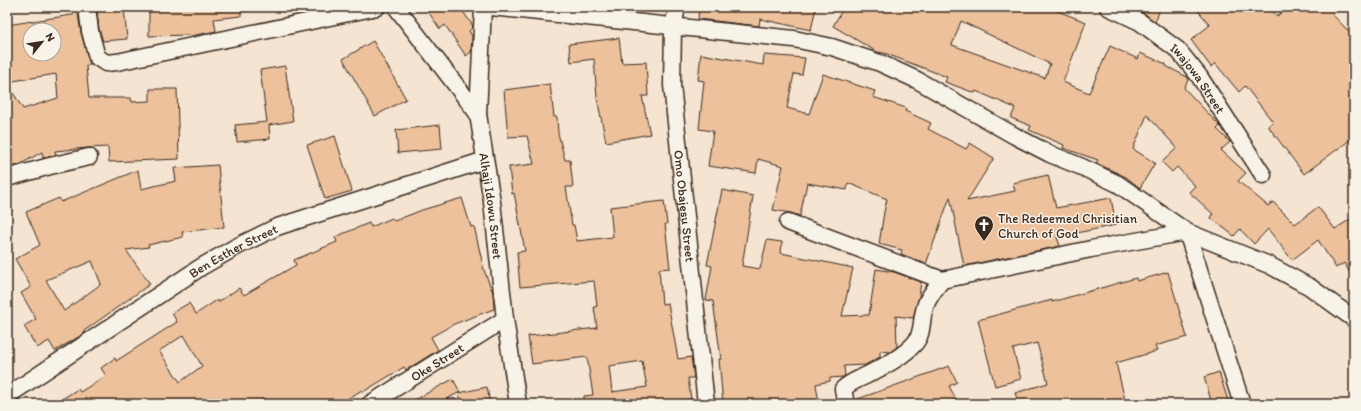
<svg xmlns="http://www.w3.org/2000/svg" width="1361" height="411" font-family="Itim,sans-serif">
	<rect width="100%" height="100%" fill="#f4e4d1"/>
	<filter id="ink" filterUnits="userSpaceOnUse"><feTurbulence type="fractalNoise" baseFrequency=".025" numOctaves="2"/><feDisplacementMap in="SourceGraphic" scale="8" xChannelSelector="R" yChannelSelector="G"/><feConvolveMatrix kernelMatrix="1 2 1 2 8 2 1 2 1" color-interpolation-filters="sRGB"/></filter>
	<g filter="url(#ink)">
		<g fill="#ecc19c" stroke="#3b2a1e" fill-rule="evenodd">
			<polygon points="101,7 124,7 127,39 103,41 99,29 97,12 101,11"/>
			<polygon points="149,7 241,7 241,16 214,19 216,31 190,36 189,35 149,36"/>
			<polygon points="425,7 460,7 473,26 472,28 469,31 472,36 471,52 466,56 445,25 440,29"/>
			<polygon points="699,7 816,7 811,30 760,19 759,26 698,19"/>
			<path d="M844 7H1047L1086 22 1063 82 1089 93 1110 46 1138 59 1140 53 1166 64V66L1187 77 1189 78 1184 88 1220 126 1217 129 1230 142 1221 150 1246 173 1238 181 1268 206 1273 202 1295 224 1318 207 1335 229 1354 217V279L1344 263 1336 268 1318 240 1292 260 1268 229 1254 244 1240 229 1234 236 1211 218 1213 214 1189 192 1195 186 1177 167 1172 172 1162 162 1177 148 1147 115 1133 149 1155 163 1140 188 1126 177 1096 163 1098 160 1063 148 1064 145 1029 130 1031 126 1011 118 1015 108 976 91 975 93 945 82 947 77 884 53 877 52 833 26ZM961 21 1050 64 1045 78 952 45Z"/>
			<polygon points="1130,7 1153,7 1160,9 1155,22 1144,13"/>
			<polygon points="1195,7 1269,7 1277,16 1288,7 1341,7 1332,14 1354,37 1354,137 1304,174 1268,126 1273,122 1245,86 1239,92 1215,63 1211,67 1191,40 1210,25"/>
			<path d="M78 14 81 33 90 65 86 66 89 98H131L132 102 150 101V89H177L179 159 109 162 108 147 87 148 55 151 56 155 43 158 42 152 19 165 10 167 7 162V83L23 109 58 98 56 74 7 82V25ZM30 30H54V54H30Z"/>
			<polygon points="619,38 622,63 646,62 648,96 642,96 650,134 606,142 597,98 594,59 571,62 569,44"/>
			<polygon points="373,41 406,99 375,116 343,59"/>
			<polygon points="701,54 763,65 764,55 805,58 802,75 794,74 787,108 809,114 823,74 875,91 873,97 906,108 905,111 931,123 928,129 966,149 970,143 994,158 967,201 1015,191 1013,183 1048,175 1056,208 1111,198 1116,225 1057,237 1060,246 964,266 950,197 926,264 901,254 902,250 879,244 884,212 887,199 848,183 847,190 807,183 800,216 791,213 773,210 783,166 758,159 756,173 708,166 713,131 699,129 704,81 698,80"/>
			<polygon points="285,66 293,121 269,125 270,139 237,142 235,125 267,122 260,70"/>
			<path d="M550 84 554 117H557L558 133 565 160H570L573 187H566L572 225H574L577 241 613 237 610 207 664 201 667 224H665L670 268 659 269 662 304 668 303 678 359 691 357 694 378H688L691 399 657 404H584V396L593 395 587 357 532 364 528 336 597 328 594 307 597 306 594 281 520 287 517 252 525 251 514 193 512 194 509 167 534 164 527 136 508 137 504 90ZM642 361 647 387 612 392 609 366Z"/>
			<polygon points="440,125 442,149 398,153 396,130"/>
			<polygon points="335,136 352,191 325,199 307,145"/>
			<path d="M218 165 224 227 182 232 183 237 148 245 149 247 126 250 150 284 84 331 85 333 55 351 49 341 37 348 24 326 36 319 21 293 31 287 15 259 40 245 26 212 59 198 61 202 138 170 141 189 176 181 174 168ZM92 261 101 284 64 311 46 280Z"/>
			<polygon points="722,190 753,196 742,266 760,269 767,240 782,242 781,253 853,268 842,316 869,315 876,269 894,272 921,282 919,297 913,318 896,316 897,347 890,352 880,351 880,357 865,365 844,366 845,376 843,377 830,378 830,381 816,384 819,404 723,404 719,359 721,359 713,301 706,300 712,266 707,265"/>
			<path d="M462 198 471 227 474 226 484 270 493 293 494 309 454 324 431 337 438 350 406 370 404 367 363 392 362 390 339 404H269L265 398 254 404H54L78 389 80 392 106 376 101 368 115 358 116 361 177 322 172 313 189 303 196 314 217 300 218 302 239 288 244 295 296 265 294 260 337 242 335 237 369 223 371 227 392 218 394 221 422 210ZM184 335 202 366 180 382 159 351Z"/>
			<polygon points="1168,272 1187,337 1155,346 1157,351 1116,363 1126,404 1019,404 1015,393 1048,383 1037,343 1013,349 1021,379 995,386 978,320 1052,300 1052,302 1136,278 1137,281"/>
			<polygon points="949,366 957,382 949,386 956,399 948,404 855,404 855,400"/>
			<polygon points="1219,372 1229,404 1212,404 1204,377"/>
			<polygon points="453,379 460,392 437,404 407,404"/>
			<polygon points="487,387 490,404 461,404 459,393"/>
		</g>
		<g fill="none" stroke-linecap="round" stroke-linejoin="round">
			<defs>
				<g id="minor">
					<polyline points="87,7 90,31 97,57 106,63 117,62 377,7"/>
					<polyline points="396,7 478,114"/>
					<path id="s1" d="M483 7 478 114 492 202 505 319 518 404"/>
					<polyline points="491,7 794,39 832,47 880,63 917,80 1015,136 1050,154 1082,167 1118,184 1187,232 1242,404"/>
					<path id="s2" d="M677 7 673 27 672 85 706 404"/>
					<path id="s3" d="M1108 7 1140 22 1178 50 1199 76 1263 175"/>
					<polyline points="7,178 50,166 89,157"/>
					<polyline points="788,222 942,280"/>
					<path id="s4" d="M7 396 201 267 236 247 277 227 485 160"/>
					<path id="s5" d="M370 404 505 319"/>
					<path d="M846 404 843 389C850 382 859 379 867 375 884 366 903 357 915 343 923 334 921 321 924 311 926 299 935 289 942 280L1091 249 1187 232 1269 265 1310 287 1354 319"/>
				</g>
			</defs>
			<use href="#minor" stroke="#3b2a1e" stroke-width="19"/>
			<use href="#minor" stroke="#f7f3e8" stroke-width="16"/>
		</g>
	</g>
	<defs>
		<symbol id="church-pin" viewBox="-11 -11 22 30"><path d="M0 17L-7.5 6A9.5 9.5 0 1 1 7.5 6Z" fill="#3b2a1e" stroke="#f7f3e8"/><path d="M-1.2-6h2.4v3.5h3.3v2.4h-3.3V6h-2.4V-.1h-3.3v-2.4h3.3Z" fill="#fff"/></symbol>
	</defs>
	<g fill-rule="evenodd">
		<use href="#church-pin" x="973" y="214" width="22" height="30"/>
	</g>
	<g text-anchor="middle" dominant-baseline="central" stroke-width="3" stroke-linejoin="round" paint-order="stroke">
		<g font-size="13" fill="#3b2a1e" stroke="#f7f3e8">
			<text stroke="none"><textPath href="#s3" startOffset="117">Iwajowa Street</textPath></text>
			<text stroke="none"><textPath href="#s1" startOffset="200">Alhaji Idowu Street</textPath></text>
			<text stroke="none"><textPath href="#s2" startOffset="200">Omo Obajesu Street</textPath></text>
			<text stroke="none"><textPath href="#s4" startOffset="269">Ben Esther Street</textPath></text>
			<text stroke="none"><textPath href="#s5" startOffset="79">Oke Street</textPath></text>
		</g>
		<g font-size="13" fill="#3b2a1e" stroke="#f7f3e8" text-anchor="start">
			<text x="998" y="218">The Redeemed Chrisitian<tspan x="998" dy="15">Church of God</tspan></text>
		</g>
	</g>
	<rect width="1361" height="411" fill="none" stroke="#f7f3e8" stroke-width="24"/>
	<rect x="12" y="12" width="1337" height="387" fill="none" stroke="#3b2a1e" stroke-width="1.5" filter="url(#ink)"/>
	<g transform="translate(42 42) rotate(60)"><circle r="19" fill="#f7f3e8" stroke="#aca397"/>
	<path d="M0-3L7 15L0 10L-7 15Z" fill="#3b2a1e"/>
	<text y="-6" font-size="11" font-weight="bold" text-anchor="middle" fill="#3b2a1e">N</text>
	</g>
</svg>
